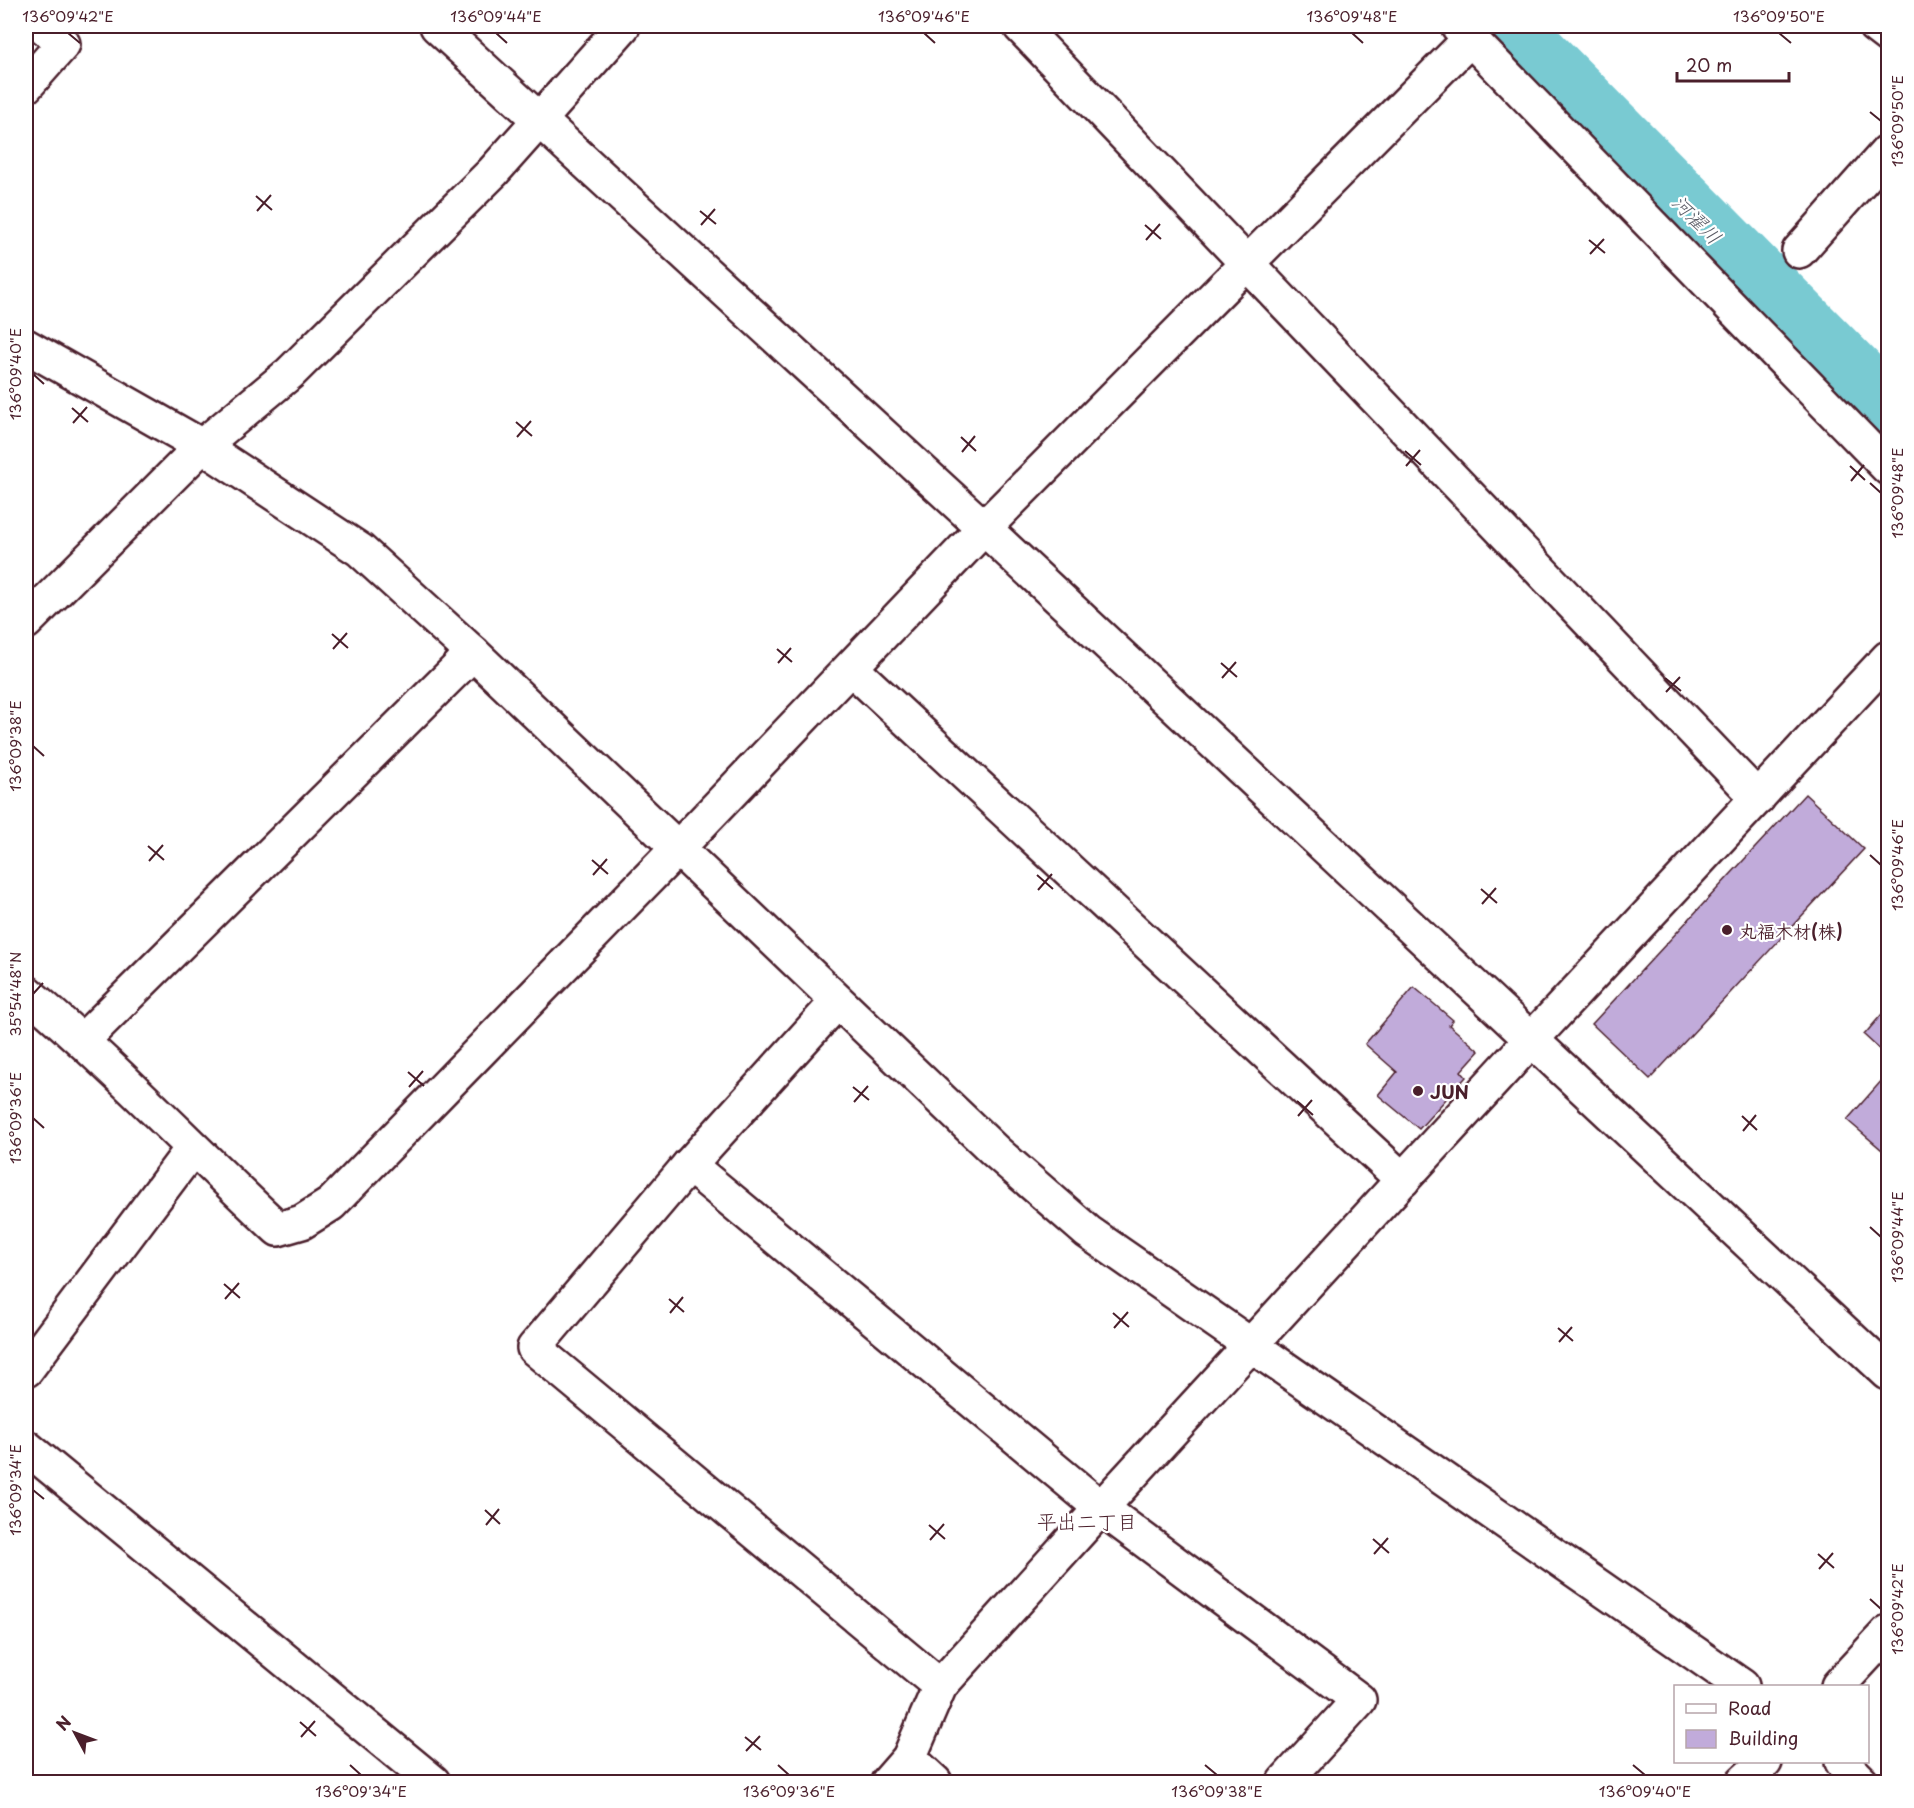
<svg xmlns="http://www.w3.org/2000/svg" width="1914" height="1808" font-family="'Playpen Sans','Klee One',sans-serif">
	<rect width="100%" height="100%" fill="#fff"/>
	<filter id="ink" filterUnits="userSpaceOnUse"><feTurbulence type="fractalNoise" baseFrequency=".0167" numOctaves="2"/><feDisplacementMap in="SourceGraphic" scale="12" xChannelSelector="R" yChannelSelector="G"/><feConvolveMatrix kernelMatrix="1 2 1 2 8 2 1 2 1" color-interpolation-filters="sRGB"/></filter>
	<g filter="url(#ink)">
		<g fill="none" stroke-linecap="round" stroke-linejoin="round">
			<polyline stroke="#79cad2" stroke-width="68" points="1506,26 1888,412"/>
		</g>
		<g fill="#c1abda" stroke="#4a1f2b" stroke-width="1.5">
			<polygon points="1805,794 1864,849 1650,1079 1592,1024"/>
			<polygon points="1414,987 1453,1020 1449,1025 1479,1051 1461,1071 1466,1077 1419,1129 1378,1095 1397,1072 1365,1044"/>
			<polygon points="1888,1007 1888,1057 1864,1035"/>
			<polygon points="1883,1079 1888,1084 1888,1155 1847,1120"/>
		</g>
		<g fill="none" stroke-linecap="round" stroke-linejoin="round">
			<defs>
				<g id="minor">
					<polyline points="437,26 984,528 1888,1373"/>
					<polyline points="1020,26 1758,798"/>
					<polyline points="1458,26 1888,468"/>
					<polyline points="1875,26 1888,36"/>
					<polyline points="26,86 63,44 43,26"/>
					<polyline points="1799,251 1888,151"/>
					<polyline points="26,346 202,446 360,550 473,653 995,1151 1088,1232 1742,1686"/>
					<polyline points="26,622 202,446 290,373 493,172 623,26"/>
					<polyline points="851,668 1403,1180"/>
					<path d="M26 992C114 1066 193 1150 278 1229L302 1222 331 1204 677 849 984 528 1471 38"/>
					<polyline points="837,1002 689,1165 534,1348 940,1686"/>
					<polyline points="83,1040 473,653"/>
					<polyline points="689,1165 1101,1508 1359,1700 1284,1782"/>
					<polyline points="26,1370 192,1149"/>
					<polyline points="26,1447 433,1782"/>
					<polyline points="1838,1686 1888,1632"/>
					<polyline points="909,1758 935,1782"/>
					<polyline points="1842,1762 1862,1782"/>
					<polyline points="888,1782 909,1758 940,1686 1101,1508 1531,1040 1888,658"/>
					<polyline points="1743,1782 1765,1762"/>
				</g>
			</defs>
			<use href="#minor" stroke="#4a1f2b" stroke-width="38"/>
			<use href="#minor" stroke="#fff" stroke-width="33"/>
		</g>
	</g>
	<path fill="none" stroke="#4a1f2b" stroke-width="2" d="M68 33 80 43M496 33 507 43M924 33 935 43M1352 33 1363 43M1779 33 1791 43M1870 112 1881 121M256 196 272 210M257 211 271 195M700 211 716 224M701 225 715 209M1145 225 1161 239M1146 240 1160 224M1589 240 1605 253M1590 254 1604 239M33 374 44 384M72 408 88 422M516 422 532 436M73 423 87 407M517 437 531 421M961 437 976 451M1405 451 1421 465M962 452 975 436M1406 466 1420 450M1850 466 1865 480M1851 481 1864 465M1870 483 1881 493M332 634 348 648M333 649 347 633M777 649 792 662M778 663 791 648M1221 663 1237 677M1222 678 1236 662M1665 678 1681 691M1666 692 1680 677M33 746 44 756M148 846 164 860M1870 855 1881 865M592 860 608 874M149 861 163 845M593 875 607 859M1037 875 1053 889M1481 889 1497 903M1038 890 1052 874M1482 904 1496 888M33 994 43 983M408 1072 424 1086M409 1087 423 1071M853 1087 869 1100M1297 1101 1313 1115M854 1102 868 1086M1298 1116 1312 1100M1742 1116 1757 1130M33 1118 44 1128M1743 1131 1756 1115M1870 1227 1881 1237M224 1284 240 1298M225 1299 239 1283M669 1299 684 1312M670 1313 683 1297M1113 1313 1129 1327M1114 1328 1128 1312M1558 1328 1573 1341M1559 1342 1572 1327M33 1490 44 1499M485 1510 500 1524M486 1525 499 1509M929 1525 945 1539M1373 1539 1389 1553M930 1540 944 1524M1374 1554 1388 1538M1818 1554 1834 1568M1819 1569 1833 1553M1870 1599 1881 1609M300 1722 316 1736M301 1737 315 1721M745 1737 761 1750M746 1751 760 1736M350 1765 361 1775M778 1765 789 1775M1205 1765 1217 1775M1633 1765 1645 1775"/>
	<g fill="#4a1f2b" stroke="#fff" stroke-width="2">
		<circle cx="1727" cy="930" r="6"/>
		<circle cx="1418" cy="1091" r="6"/>
	</g>
	<g text-anchor="middle" dominant-baseline="central" stroke-width="4.5" stroke-linejoin="round" paint-order="stroke">
		<g font-size="18" font-weight="bold" fill="#4a1f2b" stroke="#fff" text-anchor="start">
			<text x="1739" y="930">丸福木材(株)</text>
			<text x="1430" y="1091">JUN</text>
		</g>
		<g font-size="20" font-style="italic" fill="#5a5b65" stroke="#fff">
			<text transform="translate(1697 219) rotate(45)">河濯川</text>
		</g>
		<g font-size="20" fill="#4a1f2b" stroke="#fff">
			<text x="1087" y="1521">平出二丁目</text>
		</g>
	</g>
	<rect width="1914" height="1808" fill="none" stroke="#fff" stroke-width="66"/>
	<rect x="1674" y="1685" width="195" height="78" fill="#ffffff" stroke="#b7a5aa" stroke-width="1.5"/>
	<rect x="1686" y="1704" width="30" height="9" fill="#ffffff" stroke="#b7a5aa" stroke-width="1.5"/>
	<text x="1728" y="1715" font-size="18" fill="#4a1f2b">Road</text>
	<rect x="1686" y="1730" width="30" height="18" fill="#c1abda" stroke="#b7a5aa" stroke-width="1.5"/>
	<text x="1728" y="1745" font-size="18" fill="#4a1f2b">Building</text>
	<g transform="translate(75 1733) rotate(311)" stroke="#ffffff" stroke-width="4.5" paint-order="stroke">
	<path d="M0-4.5L10 22L0 15L-10 22Z" fill="#4a1f2b"/>
	<text y="-9" font-size="16" font-weight="bold" text-anchor="middle" fill="#4a1f2b">N</text>
	</g>
	<path d="M1677 72v9h112v-9" fill="none" stroke="#4a1f2b" stroke-width="3"/>
	<text x="1686" y="72" font-size="18" fill="#4a1f2b" stroke="#ffffff" stroke-width="4.5" paint-order="stroke">20 m</text>
	<rect x="33" y="33" width="1848" height="1742" fill="none" stroke="#4a1f2b" stroke-width="2"/>
	<g font-size="15" text-anchor="middle" fill="#4a1f2b">
		<text x="68" y="22">136°09'42"E</text>
		<text x="496" y="22">136°09'44"E</text>
		<text x="924" y="22">136°09'46"E</text>
		<text x="1352" y="22">136°09'48"E</text>
		<text x="1779" y="22">136°09'50"E</text>
		<text transform="translate(1898 121) rotate(-90)" y="5">136°09'50"E</text>
		<text transform="translate(16 374) rotate(-90)" y="5">136°09'40"E</text>
		<text transform="translate(1898 493) rotate(-90)" y="5">136°09'48"E</text>
		<text transform="translate(16 746) rotate(-90)" y="5">136°09'38"E</text>
		<text transform="translate(1898 865) rotate(-90)" y="5">136°09'46"E</text>
		<text transform="translate(16 994) rotate(-90)" y="5">35°54'48"N</text>
		<text transform="translate(16 1118) rotate(-90)" y="5">136°09'36"E</text>
		<text transform="translate(1898 1237) rotate(-90)" y="5">136°09'44"E</text>
		<text transform="translate(16 1490) rotate(-90)" y="5">136°09'34"E</text>
		<text transform="translate(1898 1609) rotate(-90)" y="5">136°09'42"E</text>
		<text x="361" y="1797">136°09'34"E</text>
		<text x="789" y="1797">136°09'36"E</text>
		<text x="1217" y="1797">136°09'38"E</text>
		<text x="1645" y="1797">136°09'40"E</text>
	</g>
</svg>
